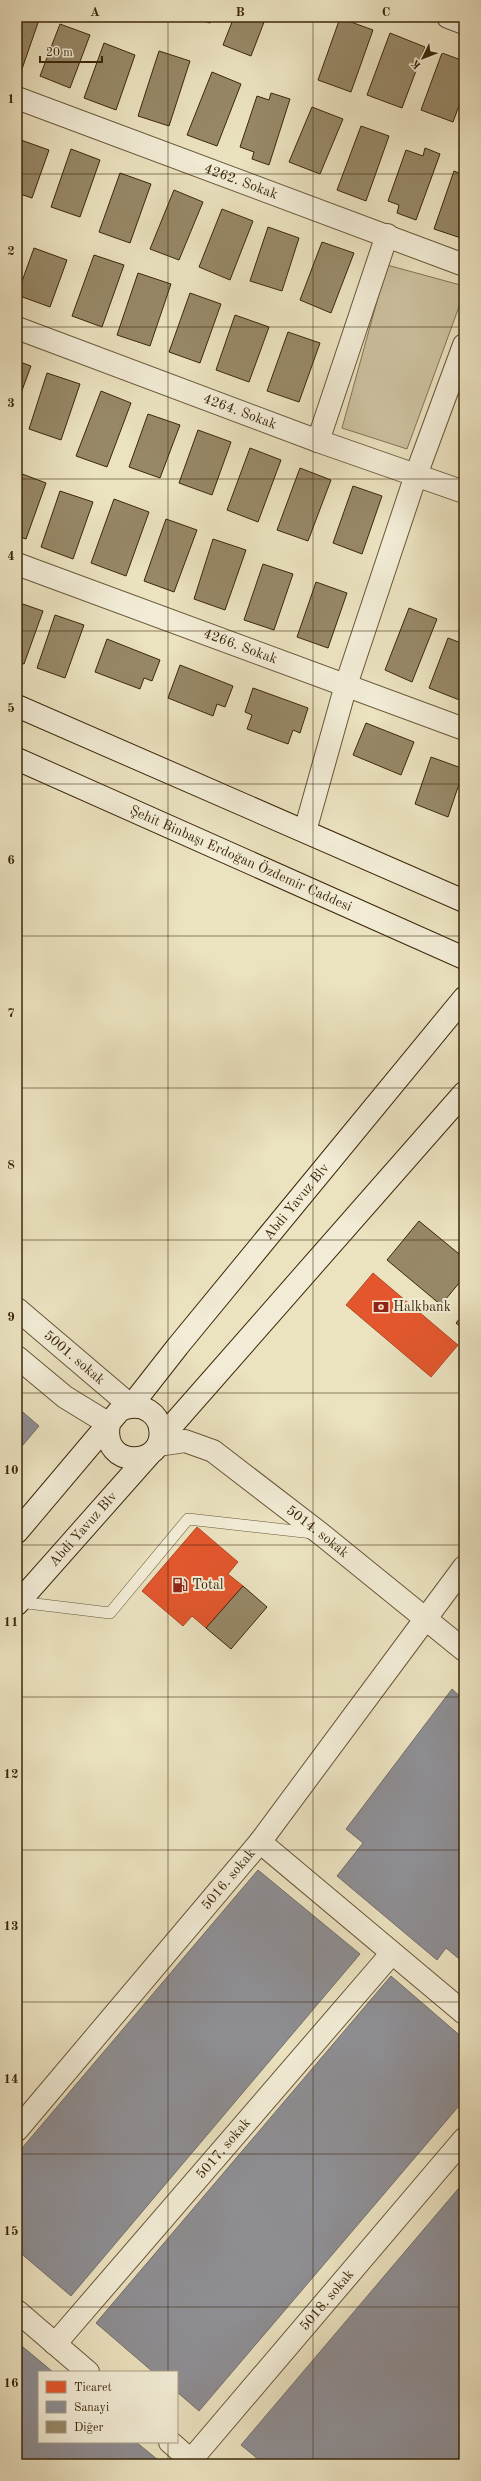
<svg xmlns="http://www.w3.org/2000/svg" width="481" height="2481" font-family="'Old Standard TT',serif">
	<rect width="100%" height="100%" fill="#ebe2c0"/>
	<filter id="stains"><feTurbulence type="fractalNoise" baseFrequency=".005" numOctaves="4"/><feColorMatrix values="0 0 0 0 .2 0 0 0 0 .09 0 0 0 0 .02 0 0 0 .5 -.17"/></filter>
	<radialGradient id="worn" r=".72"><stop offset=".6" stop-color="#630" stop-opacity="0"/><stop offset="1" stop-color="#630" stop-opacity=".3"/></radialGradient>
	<polygon fill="#cdc2a1" stroke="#847455" points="387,265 464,286 464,293 407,449 342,428"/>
	<g fill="#e4572e" stroke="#b24923">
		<polygon points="373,1273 458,1345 431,1377 346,1305"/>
		<polygon points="197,1527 238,1562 228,1574 243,1586 206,1628 192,1616 183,1626 142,1591"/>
	</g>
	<g fill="#8d8d92" stroke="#756e69">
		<polygon points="17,1407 39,1426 17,1452"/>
		<polygon points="452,1689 464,1700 464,1963 446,1948 437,1960 337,1876 363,1843 346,1829"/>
		<polygon points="258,1870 360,1954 71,2296 17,2250 17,2154"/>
		<polygon points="391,1976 464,2039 464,2100 199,2411 177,2392 177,2372 153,2372 96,2323"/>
		<polygon points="464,2182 464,2464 264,2464 241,2445"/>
		<polygon points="17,2342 53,2372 39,2372 39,2442 136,2442 163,2464 17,2464"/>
	</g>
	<g fill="#978868" stroke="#3c2709">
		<polygon points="17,17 40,17 22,69 17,67"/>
		<polygon points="190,17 212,17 210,23"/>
		<polygon points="234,17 266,17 251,56 223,45"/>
		<polygon points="340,18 373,30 351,92 318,80"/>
		<polygon points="60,24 90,35 70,88 40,76"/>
		<polygon points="390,33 425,47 402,108 367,95"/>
		<polygon points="104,43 135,55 116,110 84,98"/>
		<polygon points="159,51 190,61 169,126 138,116"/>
		<polygon points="442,53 464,61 464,92 453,122 421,110"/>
		<polygon points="212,72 241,84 217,146 187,135"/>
		<polygon points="271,93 290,99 269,165 252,159 254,152 240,147 257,96 269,100"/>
		<polygon points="312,107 343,119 320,174 289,162"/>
		<polygon points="361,126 389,136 366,201 337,190"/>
		<polygon points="18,139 49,150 32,198 17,193"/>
		<polygon points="425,148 440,154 416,220 397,213 399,205 388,201 406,150 423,156"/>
		<polygon points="71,149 100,160 80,217 51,207"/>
		<polygon points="454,171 464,175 464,239 434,229"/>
		<polygon points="120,173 151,184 130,243 99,232"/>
		<polygon points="174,190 203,202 179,260 150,249"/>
		<polygon points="222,209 253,221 230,280 199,267"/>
		<polygon points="268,227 299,238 282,291 250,281"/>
		<polygon points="322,242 354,253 331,313 300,300"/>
		<polygon points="34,248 67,260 50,307 17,295"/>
		<polygon points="94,255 124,265 102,327 72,316"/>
		<polygon points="138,273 171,284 150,346 117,335"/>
		<polygon points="190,293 221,304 200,363 169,352"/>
		<polygon points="235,315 269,327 249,382 216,370"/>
		<polygon points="288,332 320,343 299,402 267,391"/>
		<polygon points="17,361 31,366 17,404"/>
		<polygon points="47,373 80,384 61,440 29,429"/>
		<polygon points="101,391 131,403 107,467 76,456"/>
		<polygon points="148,414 180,425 160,478 129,467"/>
		<polygon points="198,430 231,442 212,495 179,483"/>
		<polygon points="250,448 281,460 258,522 227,510"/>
		<polygon points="300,468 331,480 308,541 277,530"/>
		<polygon points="17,472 46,483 26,539 17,536"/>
		<polygon points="353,486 382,496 362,554 333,543"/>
		<polygon points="60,491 93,502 73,559 41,547"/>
		<polygon points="114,499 149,512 126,576 91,563"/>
		<polygon points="166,519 197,530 174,592 144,581"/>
		<polygon points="213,539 246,550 225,610 194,599"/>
		<polygon points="263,564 293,574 274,630 244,620"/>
		<polygon points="316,582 347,593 328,648 297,637"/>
		<polygon points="17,602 43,611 24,664 17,662"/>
		<polygon points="409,608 437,619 412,682 385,670"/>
		<polygon points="55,615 84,625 65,678 37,668"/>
		<polygon points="448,638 464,644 462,701 429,688"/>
		<polygon points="107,639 160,660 152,681 144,678 140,689 95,672"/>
		<polygon points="180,665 233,686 225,707 217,704 213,716 168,698"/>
		<polygon points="253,688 308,708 300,733 293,730 288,744 247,729 252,715 245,712"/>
		<polygon points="366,723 414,742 401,775 353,755"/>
		<polygon points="431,757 464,769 448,817 415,804"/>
		<polygon points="419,1221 464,1258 464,1277 441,1305 387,1260"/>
		<polygon points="464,1313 464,1330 456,1323"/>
		<polygon points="243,1586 267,1607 231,1649 206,1628"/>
	</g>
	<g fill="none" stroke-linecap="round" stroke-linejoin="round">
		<defs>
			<polyline id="service" points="19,1602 110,1613 188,1519 313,1533"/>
			<g id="minor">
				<polyline points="448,17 464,23"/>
				<path id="s1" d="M17 98 464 265"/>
				<path id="s2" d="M17 328 318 441 464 492"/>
				<polyline points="318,441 387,235"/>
				<path id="s3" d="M17 564 464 729"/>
				<polyline points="305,831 346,685 416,475 464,345"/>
				<polyline points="260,1842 464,2013"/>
				<path id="s4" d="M17 2130 260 1842 464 1567"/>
				<polyline points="17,2311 88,2372"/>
				<path id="s5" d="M55 2344 392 1953"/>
				<polyline points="170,2442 195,2464"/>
				<path id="s6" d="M191 2460 464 2139"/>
			</g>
			<g id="tertiary">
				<path id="s7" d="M17 1309 131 1406"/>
				<polyline points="17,1357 65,1397 109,1424"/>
				<path id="s8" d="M158 1445 185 1441 213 1451 321 1534 464 1650"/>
			</g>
			<g id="secondary">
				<polyline points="17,706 464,901"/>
				<path id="s9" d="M17 759 464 958"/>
				<path id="s10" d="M131 1406 178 1346 464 998"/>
				<polyline points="161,1438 464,1093"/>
				<path d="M17 1532 120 1410C130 1406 140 1405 149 1411 155 1415 159 1421 160 1428 167 1468 100 1470 109 1424"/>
				<path id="s11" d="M17 1604 149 1455"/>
			</g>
		</defs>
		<use href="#service" stroke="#685637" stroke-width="12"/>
		<use href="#minor" stroke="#685637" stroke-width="24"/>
		<use href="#tertiary" stroke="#685637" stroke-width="24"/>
		<use href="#secondary" stroke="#3c2709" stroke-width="24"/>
		<use href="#service" stroke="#f2ecd6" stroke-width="11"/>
		<use href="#minor" stroke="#f2ecd6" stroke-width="22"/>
		<use href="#tertiary" stroke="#f2ecd6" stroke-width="22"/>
		<use href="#secondary" stroke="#f2ecd6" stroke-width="22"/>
	</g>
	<path fill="none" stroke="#3c2709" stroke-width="1" stroke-opacity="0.55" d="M168 17V2372M313 17V2464M17 174H464M17 327H464M17 479H464M17 631H464M17 784H464M17 936H464M17 1088H464M17 1240H464M17 1393H464M17 1545H464M17 1697H464M17 1850H464M17 2002H464M17 2154H464M17 2307H464M168 2442V2464"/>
	<defs>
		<symbol id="bank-bare" viewBox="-9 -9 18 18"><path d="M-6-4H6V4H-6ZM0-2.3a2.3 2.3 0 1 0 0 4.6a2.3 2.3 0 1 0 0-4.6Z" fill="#8f2418" stroke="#f2ecd6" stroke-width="2.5" paint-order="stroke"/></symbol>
		<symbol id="fuel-bare" viewBox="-9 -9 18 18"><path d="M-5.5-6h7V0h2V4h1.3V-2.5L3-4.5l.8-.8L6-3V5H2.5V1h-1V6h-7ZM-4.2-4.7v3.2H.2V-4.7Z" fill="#8f2418" stroke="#f2ecd6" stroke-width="2.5" paint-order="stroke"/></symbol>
	</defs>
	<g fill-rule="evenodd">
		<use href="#bank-bare" x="370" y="1296" width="22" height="22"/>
		<use href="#fuel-bare" x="169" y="1574" width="22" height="22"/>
	</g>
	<g text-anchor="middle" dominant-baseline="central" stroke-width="4" stroke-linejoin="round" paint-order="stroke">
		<g font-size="14" fill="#3c2709" stroke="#f2ecd6">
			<text stroke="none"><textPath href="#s1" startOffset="239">4262. Sokak</textPath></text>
			<text stroke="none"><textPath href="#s2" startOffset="238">4264. Sokak</textPath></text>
			<text stroke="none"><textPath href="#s3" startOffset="238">4266. Sokak</textPath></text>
			<text stroke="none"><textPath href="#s9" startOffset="245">Şehit Binbaşı Erdoğan Özdemir Caddesi</textPath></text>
			<text stroke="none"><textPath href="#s10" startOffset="263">Abdi Yavuz Blv</textPath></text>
			<text stroke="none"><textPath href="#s7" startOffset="75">5001. sokak</textPath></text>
			<text stroke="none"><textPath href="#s11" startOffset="100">Abdi Yavuz Blv</textPath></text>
			<text stroke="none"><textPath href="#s8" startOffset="189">5014. sokak</textPath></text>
			<text stroke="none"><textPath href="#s4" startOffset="328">5016. sokak</textPath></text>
			<text stroke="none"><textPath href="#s5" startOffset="258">5017. sokak</textPath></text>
			<text stroke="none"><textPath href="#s6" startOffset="210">5018. sokak</textPath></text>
		</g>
		<g font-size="14" fill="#3c2709" stroke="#f2ecd6" text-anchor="start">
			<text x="393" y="1307">Halkbank</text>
			<text x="192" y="1585">Total</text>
		</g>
	</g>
	<rect width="481" height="2481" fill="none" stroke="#ebe2c0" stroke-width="44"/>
	<rect x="38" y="2371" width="140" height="72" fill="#f2ecd6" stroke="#a99d84"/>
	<rect x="46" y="2381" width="20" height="12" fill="#e4572e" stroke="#a99d84"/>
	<text x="74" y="2391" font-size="12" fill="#3c2709">Ticaret</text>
	<rect x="46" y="2401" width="20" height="12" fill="#8d8d92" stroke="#a99d84"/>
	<text x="74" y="2411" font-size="12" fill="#3c2709">Sanayi</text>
	<rect x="46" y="2421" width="20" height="12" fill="#978868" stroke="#a99d84"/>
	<text x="74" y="2431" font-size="12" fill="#3c2709">Diğer</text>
	<g transform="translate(423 58) rotate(227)" stroke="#f2ecd6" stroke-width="3" paint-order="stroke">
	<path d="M0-3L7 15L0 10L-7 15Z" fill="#3c2709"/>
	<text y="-6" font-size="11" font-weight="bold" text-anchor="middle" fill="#3c2709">K</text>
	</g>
	<path d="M40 56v6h62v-6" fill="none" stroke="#3c2709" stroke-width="2"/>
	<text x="46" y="56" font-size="12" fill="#3c2709" stroke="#f2ecd6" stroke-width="3" paint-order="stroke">20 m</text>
	<rect x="22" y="22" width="437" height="2437" fill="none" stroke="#3c2709" stroke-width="1.5"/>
	<g font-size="13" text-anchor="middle" font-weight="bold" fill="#3c2709">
		<text x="95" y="16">A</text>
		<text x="240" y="16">B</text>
		<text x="386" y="16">C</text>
		<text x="11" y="103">1</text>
		<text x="11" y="255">2</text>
		<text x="11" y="407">3</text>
		<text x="11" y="560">4</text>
		<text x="11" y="712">5</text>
		<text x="11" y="864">6</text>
		<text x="11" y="1017">7</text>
		<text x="11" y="1169">8</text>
		<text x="11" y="1321">9</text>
		<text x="11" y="1474">10</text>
		<text x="11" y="1626">11</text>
		<text x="11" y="1778">12</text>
		<text x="11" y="1930">13</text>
		<text x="11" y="2083">14</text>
		<text x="11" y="2235">15</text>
		<text x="11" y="2387">16</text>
	</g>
	<rect width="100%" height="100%" filter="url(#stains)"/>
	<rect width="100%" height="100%" fill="url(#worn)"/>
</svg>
